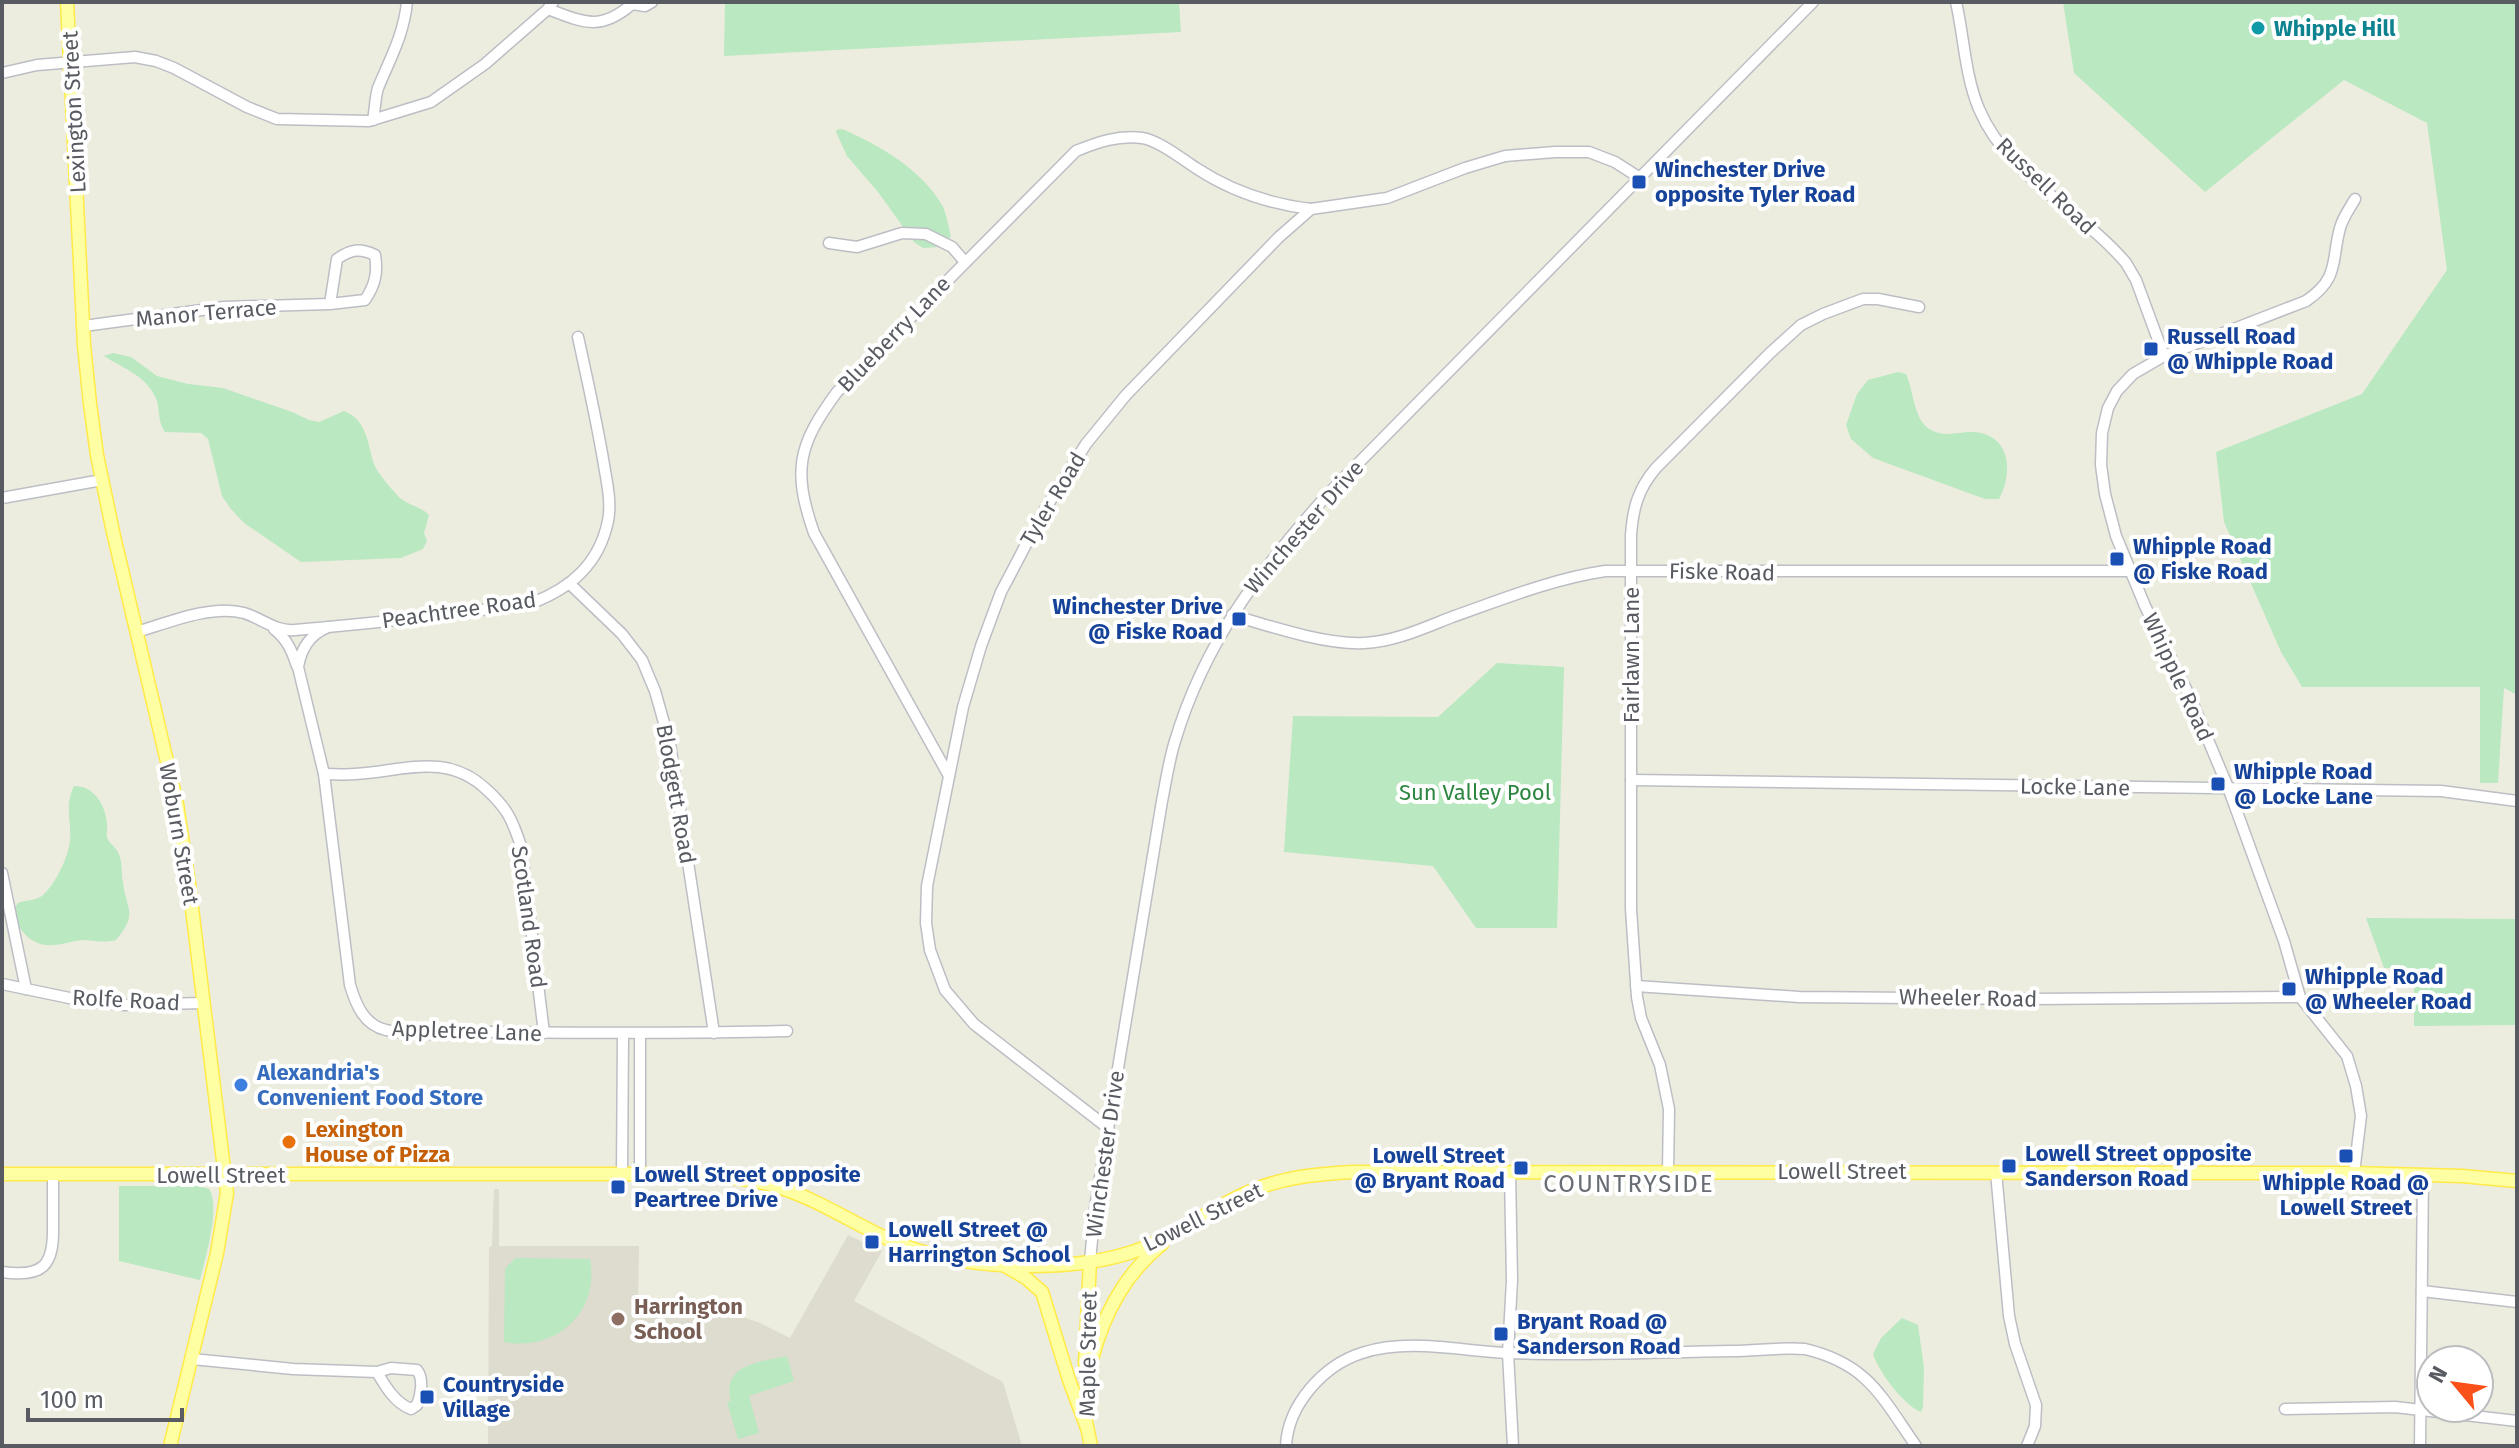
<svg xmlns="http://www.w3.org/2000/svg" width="2519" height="1448" font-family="'Fira Sans',sans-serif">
	<rect width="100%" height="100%" fill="#ededdf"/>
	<polygon fill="#dddcce" points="494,1189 499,1189 499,1246 639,1246 638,1308 697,1309 736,1315 758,1322 790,1338 848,1235 882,1251 854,1301 1003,1382 1022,1446 488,1446 489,1247 492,1246"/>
	<g fill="#b9e8c1">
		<polygon points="725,2 1179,2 1181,32 724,56"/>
		<polygon points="2063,2 2517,2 2517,695 2504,688 2498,783 2480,783 2480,687 2302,687 2281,652 2224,522 2216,452 2362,394 2447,270 2427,123 2344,80 2205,192 2074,73"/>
		<path d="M842 129C879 145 921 169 942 205 947 214 948 226 951 236L940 247 923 248 914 242 878 192 847 156 836 132V130Z"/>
		<path d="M113 353 131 357 157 376 188 384 223 388 292 412 309 420 319 422 344 411C368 421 367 443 374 464 378 474 390 487 397 495 407 506 419 505 429 515L424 533 427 541 423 549 401 558 301 562 244 523 231 509 222 496 208 439 201 433 165 432C158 423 160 412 157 401 148 376 124 369 104 356Z"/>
		<path d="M1898 372 1906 374C1914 391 1913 420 1931 430 1947 439 1964 429 1981 433 2012 440 2012 476 1999 499H1985L1873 458 1851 439 1846 425 1857 394 1868 380Z"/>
		<polygon points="1497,663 1564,667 1557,928 1476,928 1433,866 1284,852 1293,716 1438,717"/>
		<path d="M74 786C94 785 106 806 107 824 108 828 106 833 107 837 108 843 115 846 118 852 123 862 121 872 123 883 127 911 138 914 116 940 104 943 96 941 85 940 74 940 63 945 53 945 31 947 18 930 13 911L18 903C26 900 35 901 42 896 55 885 68 858 70 841 72 820 64 806 74 786Z"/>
		<polygon points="2366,918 2517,919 2517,1025 2414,1026 2414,968 2384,968"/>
		<path d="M119 1186H200L209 1189C221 1207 205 1259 200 1280L119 1261Z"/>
		<path d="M515 1258 590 1259C600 1312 556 1352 504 1342L505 1269Z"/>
		<path d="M1902 1318 1918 1325 1924 1368 1923 1406 1921 1412C1903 1405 1879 1372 1873 1354L1881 1338Z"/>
		<path d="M787 1356 794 1381 749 1396 759 1433 738 1439 727 1402 731 1401C721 1364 760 1362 787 1356Z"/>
	</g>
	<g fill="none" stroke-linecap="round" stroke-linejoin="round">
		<defs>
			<g id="minor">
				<path d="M1956 2C1964 37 1965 76 1979 109 2007 176 2081 210 2126 263L2136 280 2164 356"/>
				<path d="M548 9C584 23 601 31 632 4L645 6 652 2"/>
				<polyline points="2,73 37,65 135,57 156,61 174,68 247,107 277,119 369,121 431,102 485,64 548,9 553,2"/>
				<path d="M373 120C375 110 375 98 378 88 390 59 404 34 407 2"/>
				<polyline points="829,243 857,247 902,233 926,234 952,247 965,262"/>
				<path d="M84 326 224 307 330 304 337 259C351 249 360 248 375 255 378 273 375 285 365 300L330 304"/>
				<polyline points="2,498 102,480"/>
				<polyline points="571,585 622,634 642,660 655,691 670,744 714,1033"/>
				<path d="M1232 615C1269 626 1326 645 1364 643 1394 642 1424 628 1452 617 1503 599 1552 579 1605 571H2131"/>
				<path d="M328 627C309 635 301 649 298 667L324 774 350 985C356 1005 364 1025 386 1030 416 1038 457 1032 489 1032 588 1033 687 1034 787 1031"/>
				<path d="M274 629C287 639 292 651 297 666"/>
				<path d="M137 632C167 623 212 604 244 613 261 618 276 632 295 630 374 623 453 615 532 603 571 588 599 564 608 521 612 501 606 479 603 459 596 418 587 378 578 337"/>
				<path d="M324 774C335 774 345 775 355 774 404 771 446 752 486 789 507 808 512 819 521 846L544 1033"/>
				<path d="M949 776 814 533C792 470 798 445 837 392L1076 151C1098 142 1118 135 1142 138 1158 140 1182 159 1196 168 1231 191 1269 204 1311 209"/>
				<polyline points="1631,780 2441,791 2517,801"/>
				<polyline points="2,873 26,989"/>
				<polyline points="2,984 79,1000 124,1005 203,1003"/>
				<polyline points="1636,986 1799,997 2031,999 2300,997"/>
				<polyline points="1108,1128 974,1024 945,990 930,950 926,923 927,886 963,707 981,646 1001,592 1042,514 1086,444 1126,395 1279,237 1311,209 1387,198 1465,168 1505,156 1555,152 1589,152 1615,162 1640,178"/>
				<polyline points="1510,1172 1512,1280 1508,1353 1513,1446"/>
				<path d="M1668 1172 1669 1109 1660 1065 1641 1018 1637 997 1631 909V535C1633 508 1638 489 1656 468L1770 353 1801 325 1823 314 1863 299H1878L1919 307"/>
				<polyline points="1996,1172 2009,1316 2015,1344 2036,1405 2035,1426 2027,1446"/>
				<path d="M2354 1173 2361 1116 2356 1086 2347 1056 2300 997 2284 941 2229 790 2191 699 2145 606 2116 536 2105 494 2101 465 2102 433 2108 408 2117 391 2133 374 2164 356 2306 301C2340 278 2331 261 2340 228 2343 217 2350 208 2355 199"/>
				<polyline points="622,1174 623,1035"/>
				<polyline points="640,1174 640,1034"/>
				<path d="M1090 1261 1095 1208 1162 801C1166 781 1169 760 1175 741 1205 641 1260 570 1328 494L1813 2"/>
				<path d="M2 1272C44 1278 54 1265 53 1225 53 1208 53 1191 53 1174"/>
				<polyline points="2422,1291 2517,1302"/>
				<path d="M192 1359 293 1369 377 1372C385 1386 395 1403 411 1409L417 1405C421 1395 424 1379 417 1370L391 1368 377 1372"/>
				<polyline points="2285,1409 2395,1407 2517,1421"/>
				<path d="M1286 1446C1288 1404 1324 1365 1362 1353 1409 1338 1460 1351 1507 1353 1582 1356 1657 1352 1732 1351 1756 1351 1780 1347 1805 1349 1868 1364 1881 1396 1916 1446"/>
				<polyline points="2420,1446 2423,1176"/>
			</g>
			<g id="major">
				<polyline points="67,2 84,345 90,404 97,455 113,532 177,804 189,884 227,1193 217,1253 170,1446"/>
				<path d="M2 1174H640C686 1175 734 1173 778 1187 817 1199 851 1222 888 1239 932 1259 982 1266 1030 1266 1071 1266 1117 1261 1155 1243 1188 1228 1217 1205 1251 1191 1283 1177 1317 1174 1352 1172L2354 1173 2462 1176 2517 1181"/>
				<polyline points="1005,1266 1026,1278 1042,1292 1069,1380 1087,1428"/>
				<polyline points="1085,1363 1090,1261"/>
				<path d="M1084 1401C1092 1340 1113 1283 1162 1244"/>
				<polyline points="1086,1422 1091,1446"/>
			</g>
		</defs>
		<use href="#minor" stroke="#bdbec5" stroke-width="13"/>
		<use href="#major" stroke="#ffea47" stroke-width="15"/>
		<use href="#minor" stroke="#fff" stroke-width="10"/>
		<use href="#major" stroke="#feffa3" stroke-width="12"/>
	</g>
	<circle fill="#0f9aa8" stroke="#fff" stroke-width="3" cx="2258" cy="28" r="8"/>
	<g fill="#1a4fb4" stroke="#fff" stroke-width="3">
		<rect x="1631" y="174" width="16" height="16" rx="4"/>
		<rect x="2143" y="341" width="16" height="16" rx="4"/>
		<rect x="2109" y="551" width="16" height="16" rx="4"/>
		<rect x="1231" y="611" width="16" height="16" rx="4"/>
		<rect x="2210" y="776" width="16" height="16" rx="4"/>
		<rect x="2281" y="981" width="16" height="16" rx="4"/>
		<rect x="2338" y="1148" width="16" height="16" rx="4"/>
		<rect x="2001" y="1158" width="16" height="16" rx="4"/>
		<rect x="1513" y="1160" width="16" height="16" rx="4"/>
		<rect x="610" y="1179" width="16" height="16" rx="4"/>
		<rect x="864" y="1234" width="16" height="16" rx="4"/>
		<rect x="1493" y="1326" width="16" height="16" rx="4"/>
		<rect x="419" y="1389" width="16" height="16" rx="4"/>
	</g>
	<circle fill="#3f7fe0" stroke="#fff" stroke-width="3" cx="241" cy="1085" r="8"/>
	<circle fill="#e8710a" stroke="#fff" stroke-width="3" cx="289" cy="1142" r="8"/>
	<circle fill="#8d6e63" stroke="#fff" stroke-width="3" cx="618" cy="1319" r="8"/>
	<g text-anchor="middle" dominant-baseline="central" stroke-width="8" stroke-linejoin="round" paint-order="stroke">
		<g font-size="22" font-weight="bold" fill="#0d838f" stroke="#fff" text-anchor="start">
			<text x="2274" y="28">Whipple Hill</text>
		</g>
		<g font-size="22" fill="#585b62" stroke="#fff">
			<text transform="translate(74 112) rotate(-93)">Lexington Street</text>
			<text transform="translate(2046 186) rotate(44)">Russell Road</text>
			<text transform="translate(206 313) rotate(-5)">Manor Terrace</text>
			<text transform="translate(894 334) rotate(-46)">Blueberry Lane</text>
			<text transform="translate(1053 499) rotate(-59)">Tyler Road</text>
			<text transform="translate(1304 527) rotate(-49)">Winchester Drive</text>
			<text transform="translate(1722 572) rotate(1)">Fiske Road</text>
			<text transform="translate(459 610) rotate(-8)">Peachtree Road</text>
			<text transform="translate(1631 655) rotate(-90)">Fairlawn Lane</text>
			<text transform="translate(2178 677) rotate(65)">Whipple Road</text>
			<text transform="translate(2075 787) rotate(1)">Locke Lane</text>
			<text transform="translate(676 794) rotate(80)">Blodgett Road</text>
			<text transform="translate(179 834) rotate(80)">Woburn Street</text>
			<text transform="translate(529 917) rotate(82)">Scotland Road</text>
			<text transform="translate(1968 998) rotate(1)">Wheeler Road</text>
			<text transform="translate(126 1000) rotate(3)">Rolfe Road</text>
			<text transform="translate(467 1031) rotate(2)">Appletree Lane</text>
			<text transform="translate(1105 1154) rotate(-82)">Winchester Drive</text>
			<text x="1842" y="1171">Lowell Street</text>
			<text x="221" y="1175">Lowell Street</text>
			<text transform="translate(1203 1217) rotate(-26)">Lowell Street</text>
			<text transform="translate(1088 1354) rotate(-89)">Maple Street</text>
		</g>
		<g font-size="22" font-weight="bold" fill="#164399" stroke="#fff" text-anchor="start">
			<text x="1655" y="169">Winchester Drive<tspan x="1655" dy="25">opposite Tyler Road</tspan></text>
			<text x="2167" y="336">Russell Road<tspan x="2167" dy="25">@ Whipple Road</tspan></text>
			<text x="2133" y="546">Whipple Road<tspan x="2133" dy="25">@ Fiske Road</tspan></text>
			<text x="1223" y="606" text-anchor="end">Winchester Drive<tspan x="1223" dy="25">@ Fiske Road</tspan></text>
			<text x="2234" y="771">Whipple Road<tspan x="2234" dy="25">@ Locke Lane</tspan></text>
			<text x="2305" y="976">Whipple Road<tspan x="2305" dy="25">@ Wheeler Road</tspan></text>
			<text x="2025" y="1153">Lowell Street opposite<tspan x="2025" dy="25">Sanderson Road</tspan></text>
			<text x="1505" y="1155" text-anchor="end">Lowell Street<tspan x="1505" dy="25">@ Bryant Road</tspan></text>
			<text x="634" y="1174">Lowell Street opposite<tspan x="634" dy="25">Peartree Drive</tspan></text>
			<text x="2346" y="1182" text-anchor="middle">Whipple Road @<tspan x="2346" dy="25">Lowell Street</tspan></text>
			<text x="888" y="1229">Lowell Street @<tspan x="888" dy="25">Harrington School</tspan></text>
			<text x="1517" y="1321">Bryant Road @<tspan x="1517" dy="25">Sanderson Road</tspan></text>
			<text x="443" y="1384">Countryside<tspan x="443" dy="25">Village</tspan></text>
		</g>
		<g font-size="22" fill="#2c8640" stroke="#fff">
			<text x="1475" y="792">Sun Valley Pool</text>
		</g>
		<g font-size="22" font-weight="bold" fill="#366cbe" stroke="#fff" text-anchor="start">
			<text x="257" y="1072">Alexandria's<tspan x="257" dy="25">Convenient Food Store</tspan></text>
		</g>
		<g font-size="22" font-weight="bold" fill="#c56008" stroke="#fff" text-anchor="start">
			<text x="305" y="1129">Lexington<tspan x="305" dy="25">House of Pizza</tspan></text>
		</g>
		<g font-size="22" font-weight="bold" fill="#785e54" stroke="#fff" text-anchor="start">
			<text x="634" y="1306">Harrington<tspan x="634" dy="25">School</tspan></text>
		</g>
		<g font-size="24" letter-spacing="2" fill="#696d74" stroke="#fff">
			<text x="1629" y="1184">COUNTRYSIDE</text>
		</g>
	</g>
	<rect width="2519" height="1448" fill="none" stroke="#585b62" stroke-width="8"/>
	<g transform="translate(2455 1384) rotate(299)"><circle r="38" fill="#ffffff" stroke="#bcbdc0" stroke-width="2"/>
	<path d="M0-6L14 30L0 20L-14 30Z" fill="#fa5019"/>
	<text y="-12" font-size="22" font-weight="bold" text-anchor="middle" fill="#585b62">N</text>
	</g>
	<path d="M28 1408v12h154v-12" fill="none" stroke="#585b62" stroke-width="4"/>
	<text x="40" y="1408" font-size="24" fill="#585b62" stroke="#ffffff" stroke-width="6" paint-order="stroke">100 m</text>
</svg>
